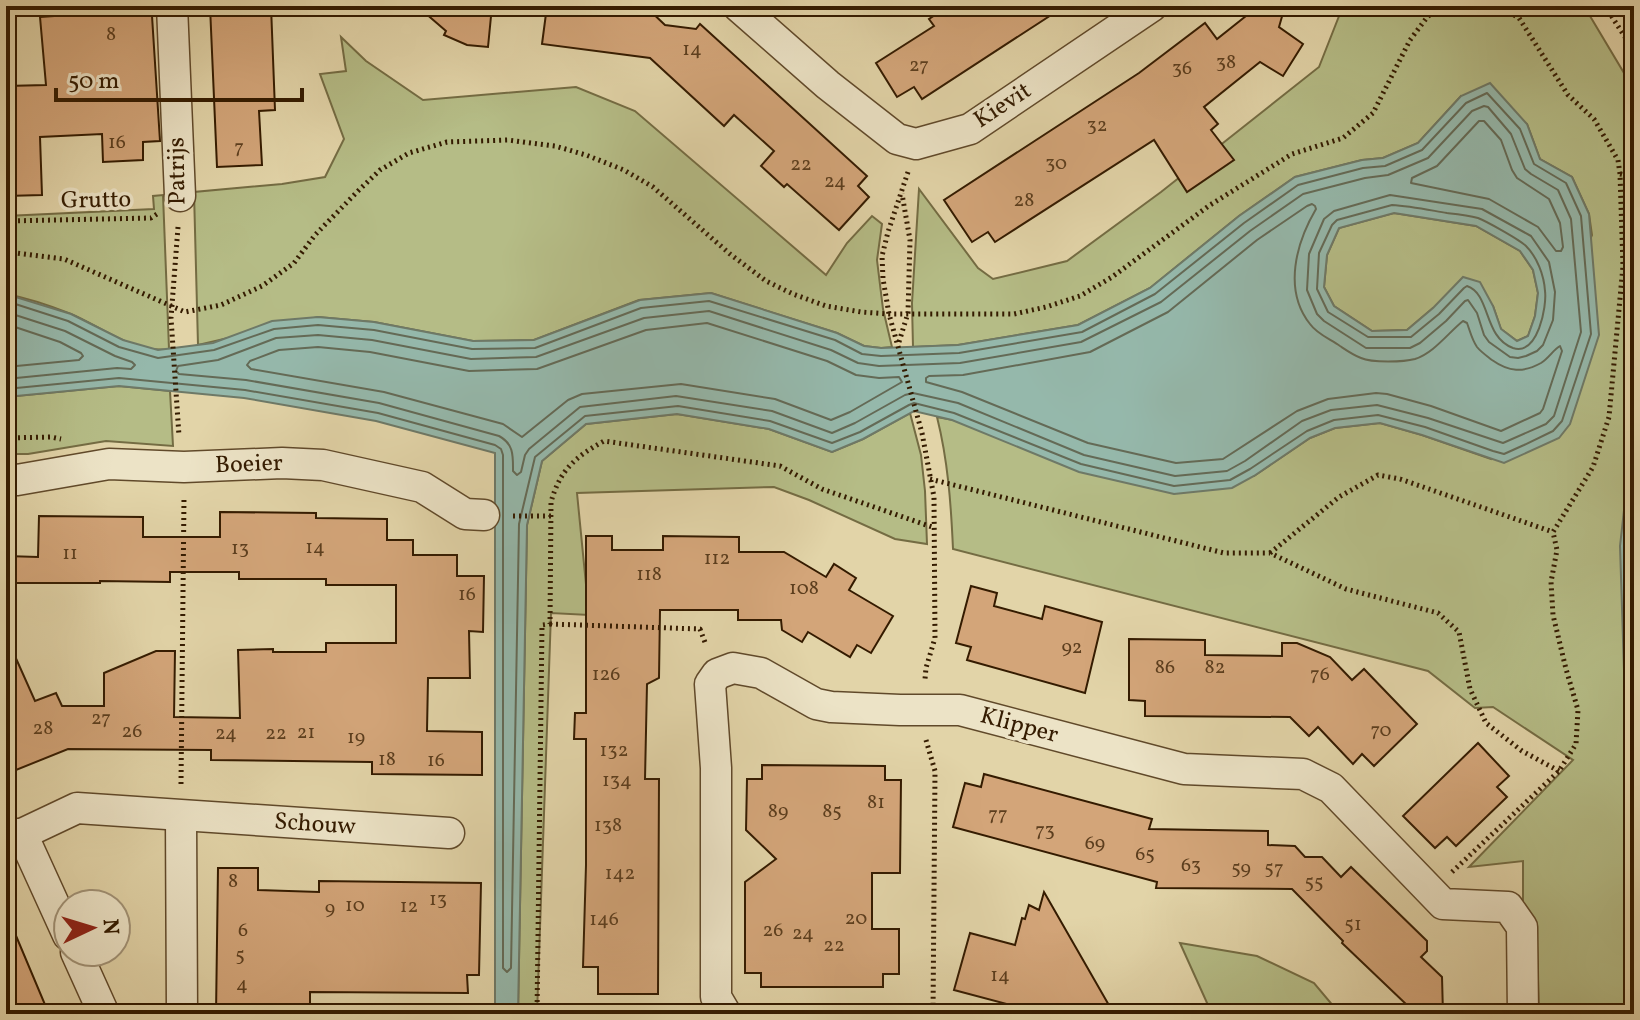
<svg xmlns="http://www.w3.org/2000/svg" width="1640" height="1020" font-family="Vollkorn,serif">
	<rect width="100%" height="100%" fill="#e2d4a8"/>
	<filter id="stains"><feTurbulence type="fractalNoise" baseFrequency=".0025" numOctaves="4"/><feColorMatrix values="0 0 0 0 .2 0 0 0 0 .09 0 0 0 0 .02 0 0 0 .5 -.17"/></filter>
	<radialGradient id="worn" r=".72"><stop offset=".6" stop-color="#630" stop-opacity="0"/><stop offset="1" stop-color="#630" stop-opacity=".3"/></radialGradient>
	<g fill="#b5bc86" stroke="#746c43" stroke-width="2">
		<path d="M1343 6H1584L1630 83 1634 86V1014H1539L1537 945 1523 905V861L1469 867 1573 760 1493 707 1475 708 1428 671 953 549C951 504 948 461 937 417L1254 476 1310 438 1335 428 1380 423 1422 435 1491 459 1592 235 1589 214 1572 177 1540 159 1527 124 1461 96 1418 143 1383 158 1362 160 1295 177 1239 216 1150 288 1078 325 958 345 913 347 912 303 919 189 978 268 993 279 1067 261 1161 192 1319 67Z"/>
		<polygon points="341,37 366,61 423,100 576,87 635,111 826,275 847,243 872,216 882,224 877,260 883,309 892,347 881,348 864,346 837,333 711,293 639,300 534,340 473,341 374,322 318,317 198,345 194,192 282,184 325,177 344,139 320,74 346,71"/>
		<path d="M163 195 169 349C134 354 102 327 71 314 51 306 27 298 6 294V216L154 209 153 196Z"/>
		<polygon points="1394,213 1476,226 1520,251 1533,270 1538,293 1535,316 1528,336 1517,341 1501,329 1493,306 1433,308 1407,330 1372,331 1334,306 1324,287 1327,255 1339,228"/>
		<polygon points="119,386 170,391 173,446 106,441 28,454 6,454 6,397"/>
		<polygon points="910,413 921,455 925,491 927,544 895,539 809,500 774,487 577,493 589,615 551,613 537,1014 518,1014 527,525 542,461 586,424 677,414 769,429 832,452 863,439"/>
		<polygon points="1180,943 1257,956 1314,983 1340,1014 1212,1014"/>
	</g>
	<g fill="#95b8ab" stroke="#6e7967" stroke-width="2" fill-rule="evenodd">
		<path d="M1490 83 1527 124 1540 159 1572 177 1589 214 1599 335 1570 424 1559 438 1504 463 1422 435 1380 423 1335 428 1310 438 1254 476 1232 488 1174 494 1079 472 952 420 914 411 863 439 832 452 769 429 677 414 586 424 542 461 527 525 518 1014H495V453L376 421 244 398 119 386 6 397V294L71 314 123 340 158 350 213 343 272 321 318 317 374 322 473 341 534 340 640 300 711 293 837 333 864 346 881 348 958 345 1078 325 1150 288 1239 216 1295 177 1362 160 1383 158 1418 143 1461 96ZM1394 213 1476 226 1520 251 1533 270 1538 293 1535 316 1528 336 1517 341 1501 329 1493 306 1480 282 1463 277 1433 308 1407 330 1372 331 1334 306 1324 287 1327 255 1339 228Z"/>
		<polygon points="1634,421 1634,846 1626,733 1620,546"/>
	</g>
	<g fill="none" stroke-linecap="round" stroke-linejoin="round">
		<g stroke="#646a56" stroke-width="2">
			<path d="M1484 106 1488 107 1511 134 1525 169 1531 174 1558 190 1571 219 1581 332 1554 416 1546 424 1503 443 1428 418 1377 405 1331 410 1302 421 1245 461 1227 471 1175 476 1084 455 958 403 913 393 905 395 855 423 832 433 772 411 676 396 580 407 529 449 525 455 521 472 517 475 513 471C513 456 514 444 499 436L379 403 246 380 179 374 176 371 178 366 218 360 276 338 318 335 372 340 471 359 536 357 644 318 709 311 831 350 858 363 879 366 960 363 1081 342 1161 302 1250 231 1303 194 1365 178 1388 175 1428 158 1472 111Z"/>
			<polygon points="1479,121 1484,121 1501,140 1512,170 1517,178 1549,199 1560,223 1563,247 1561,251 1556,251 1538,227 1489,199 1411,183 1412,178 1437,166"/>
			<polygon points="1390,195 1482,209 1531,236 1549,262 1555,292 1553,320 1543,345 1537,351 1526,356 1518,358 1510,357 1489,342 1484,335 1477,313 1468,300 1465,301 1446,321 1420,343 1410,348 1366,348 1324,321 1317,314 1307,290 1309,254 1324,219 1334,211"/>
			<path d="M1312 204 1315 206 1316 209C1296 243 1283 290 1310 324 1317 334 1330 339 1340 346 1346 350 1353 355 1361 358 1372 363 1404 362 1415 359 1434 353 1449 332 1463 321L1467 323C1470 331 1472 340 1477 347 1481 352 1487 356 1492 360 1509 372 1523 373 1541 363 1549 358 1553 350 1560 346L1562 351 1543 409 1540 413 1501 431 1431 406 1387 394 1376 393 1328 399 1297 411 1223 459 1176 463 1088 443 962 392 926 382V378L929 376 963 375 1090 352 1168 312 1257 240 1307 206Z"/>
			<path d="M1392 205C1410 206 1429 210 1447 213 1457 214 1468 215 1478 218 1486 221 1520 240 1526 246 1537 257 1544 275 1545 291 1547 306 1538 356 1513 348 1483 337 1491 294 1467 286L1464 288 1439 314 1411 337H1368L1328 312 1317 289 1319 253 1332 225 1337 220Z"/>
			<polyline points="6,301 68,321 119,347 158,358 214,350 274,329 318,325 374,330 472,349 535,348 641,308 709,301 835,340 862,354 881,356 959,353 1082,332 1155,294 1244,223 1298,185 1363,168 1385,166 1422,150 1466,103 1487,93 1520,129 1534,164 1566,183 1581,216 1591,334 1562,421 1553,431 1524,445 1504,454 1493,451 1425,427 1378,415 1334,420 1307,431 1250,469 1230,480 1174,486 1081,464 954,413 914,403 909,405 860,432 832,443 770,421 678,406 585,416 535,457 519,524 511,968 507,972 503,968 503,455 501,449 495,445 378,413 245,390 119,378 6,389"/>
			<polyline points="6,312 65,331 115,356 132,362 135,365 131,369 117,368 6,379"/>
			<polygon points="707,323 827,361 856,375 879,378 899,377 902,382 850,412 831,420 775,399 681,384 582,394 568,400 522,437 503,424 384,392 251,369 247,365 250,361 279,350 318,347 370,352 469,371 537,369 646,330"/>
			<polyline points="6,324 60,342 81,353 83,356 79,360 6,367"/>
			<polyline points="1634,484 1628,546 1634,729"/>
		</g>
	</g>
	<g fill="#d3a579" stroke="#341b00" stroke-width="2">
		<polygon points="81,6 136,6 137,16 152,16 160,141 143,142 143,160 103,162 102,134 40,137 42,195 6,196 6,86 46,85 40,17 82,14"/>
		<polygon points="210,6 271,6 275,110 259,111 262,165 217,167"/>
		<polygon points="417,6 492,6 488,47 467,45 444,35 446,31"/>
		<polygon points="547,6 645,6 665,25 696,29 700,24 867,176 858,186 869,197 839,230 787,184 784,187 761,166 774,151 734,115 724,126 650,58 542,44"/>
		<polygon points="949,6 1065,6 922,99 914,87 897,97 876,63 934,26 929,19"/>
		<polygon points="1252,6 1285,6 1279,27 1303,44 1283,76 1260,62 1204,107 1218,124 1211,130 1234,160 1187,192 1154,140 995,242 988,232 972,242 944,200 1139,73 1205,23 1217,39 1251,12"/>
		<polygon points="220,512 316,513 316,518 387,519 387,540 413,540 413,555 457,555 457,576 484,576 483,632 469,631 470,678 428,678 427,731 482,732 482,775 372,774 372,762 211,760 211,750 68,749 6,774 6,636 35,701 56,693 62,706 104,706 104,673 156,651 175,651 174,717 240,718 238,650 273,649 273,652 326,652 326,643 396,643 396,585 326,585 326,579 239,579 239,572 170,572 170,582 100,581 100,583 6,583 6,556 38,557 39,516 143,517 143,537 220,537"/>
		<polygon points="586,536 612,536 612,550 663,550 663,536 739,537 739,552 784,552 826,577 834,564 856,578 849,590 893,616 871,653 857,645 850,657 808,632 802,642 782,630 781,620 738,620 738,610 660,610 659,678 647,684 645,779 659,779 658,994 598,994 598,967 583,967 586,865 586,739 574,739 575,713 586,713"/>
		<polygon points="971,586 997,593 994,606 1042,619 1045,606 1102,622 1085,693 967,660 971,647 956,643"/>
		<polygon points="1129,639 1205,640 1205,655 1282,656 1282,643 1297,643 1330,657 1352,680 1364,669 1417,724 1374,766 1362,754 1353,764 1318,727 1309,736 1290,717 1145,716 1145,701 1129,700"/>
		<polygon points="1478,743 1509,776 1497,787 1507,797 1456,846 1447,837 1435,848 1403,816"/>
		<polygon points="762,765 885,766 885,780 901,780 900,873 872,873 872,929 899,929 899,974 883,974 883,987 761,987 761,973 745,973 745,882 776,859 746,830 747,779 762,779"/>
		<polygon points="984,774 1152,819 1149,829 1268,831 1268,845 1295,846 1305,857 1322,857 1341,877 1351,867 1427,941 1427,951 1421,957 1442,977 1443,1014 1409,1014 1408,1006 1342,943 1343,941 1292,889 1156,888 1157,882 953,827 965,783 981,787"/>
		<polygon points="218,868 258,868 258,890 319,892 319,881 481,883 479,975 467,975 468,993 310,992 310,1010 272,1009 272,1014 216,1014"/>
		<polygon points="1044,892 1114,1014 1044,1014 954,990 970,933 1015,945 1022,918 1025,919 1029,905 1039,910"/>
		<polygon points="6,912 46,1007 30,1014 6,1014"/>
	</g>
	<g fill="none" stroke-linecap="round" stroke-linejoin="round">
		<defs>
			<g id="minor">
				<polyline points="172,6 180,196"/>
				<polyline points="738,6 828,85 897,139 916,144 970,129 1152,6"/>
				<polyline points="6,479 17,480 109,464 184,467 282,463 323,465 422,487 465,514 484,515"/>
				<polyline points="181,817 182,1014"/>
				<polyline points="6,834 22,834 77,808 449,833"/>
				<polyline points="22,834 68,935"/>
				<polyline points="76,952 104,1014"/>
				<polyline points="726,1014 716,997 716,768 710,684 717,674 733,668 761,673 816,704 831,707 900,710 960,710 1184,769 1303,774 1331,788 1443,904 1508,907 1522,927 1523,1014"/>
			</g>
		</defs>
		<use href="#minor" stroke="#60492a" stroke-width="33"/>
		<g stroke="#341b00" stroke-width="5" stroke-dasharray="2 4" stroke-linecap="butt">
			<polyline points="1605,6 1634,51"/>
			<polyline points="908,172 888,232 882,256 883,279 889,314 922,433 934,497 935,638 926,668 925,679"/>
			<polyline points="1620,174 1634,177"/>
			<polyline points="6,221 151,218 157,214"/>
			<polyline points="178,227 171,318 179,436"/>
			<polyline points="6,253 16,253 64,259 185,312 221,305 262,286 294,263 315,235 358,191 380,170 409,153 447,142 508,140 555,146 586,155 624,170 653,187 730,254 766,281 793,294 826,306 861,312 889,314 1014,314 1046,307 1080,296 1112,277 1210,205 1292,154 1343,138 1373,113 1410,40 1428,16 1445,6"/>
			<polyline points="899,342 908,313 910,240 902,194"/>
			<polyline points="6,438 51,437 61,439"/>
			<polyline points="930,479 1224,553 1270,553 1346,589 1438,613 1459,632 1470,689 1486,723 1522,751 1559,771"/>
			<polyline points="513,516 551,516"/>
			<polyline points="1270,553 1339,497 1378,475 1400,479 1553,532"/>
			<polyline points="550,624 700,629 706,645"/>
			<polyline points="926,740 935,771 933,1014"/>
			<polyline points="181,784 184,498"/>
			<polyline points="1452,872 1559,771 1576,744 1578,710 1566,669 1553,615 1551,582 1557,550 1553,532 1593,467 1609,417 1623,266 1620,174 1618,160 1594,119 1568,95 1519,18 1498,6"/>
			<path d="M537 1014 542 625 550 624 551 502C560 470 575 457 604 441L780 466 822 489 935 528"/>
			<polyline points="773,1014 885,1010 895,1013 934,1014"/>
		</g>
		<use href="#minor" stroke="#ece3c6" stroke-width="30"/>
	</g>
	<g text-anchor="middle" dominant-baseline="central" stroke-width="7" stroke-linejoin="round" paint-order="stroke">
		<g font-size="20" fill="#5c3e1e">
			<text x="111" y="35">8</text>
			<text x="692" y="50">14</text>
			<text x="1226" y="63">38</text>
			<text x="919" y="66">27</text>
			<text x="1182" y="69">36</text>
			<text x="1097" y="126">32</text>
			<text x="117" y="143">16</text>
			<text x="239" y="148">7</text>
			<text x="1056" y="164">30</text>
			<text x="801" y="165">22</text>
			<text x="835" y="182">24</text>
			<text x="1024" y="201">28</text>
			<text x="315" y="548">14</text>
			<text x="240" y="549">13</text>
			<text x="70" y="554">11</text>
			<text x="717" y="559">112</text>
			<text x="649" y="575">118</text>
			<text x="804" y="589">108</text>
			<text x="467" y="595">16</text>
			<text x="1072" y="648">92</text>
			<text x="1165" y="668">86</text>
			<text x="1215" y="668">82</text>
			<text x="606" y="675">126</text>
			<text x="1320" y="675">76</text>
			<text x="101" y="719">27</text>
			<text x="43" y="729">28</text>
			<text x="1381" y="731">70</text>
			<text x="132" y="732">26</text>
			<text x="306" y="733">21</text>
			<text x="226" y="734">24</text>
			<text x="276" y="734">22</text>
			<text x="356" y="738">19</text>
			<text x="614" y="751">132</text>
			<text x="387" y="760">18</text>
			<text x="436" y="761">16</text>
			<text x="617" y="781">134</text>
			<text x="876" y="803">81</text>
			<text x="778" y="812">89</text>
			<text x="832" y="812">85</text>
			<text x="998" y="815">77</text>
			<text x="608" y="826">138</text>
			<text x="1045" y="831">73</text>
			<text x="1095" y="844">69</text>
			<text x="1145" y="855">65</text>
			<text x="1191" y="866">63</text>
			<text x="1241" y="869">59</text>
			<text x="1274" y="869">57</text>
			<text x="620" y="874">142</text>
			<text x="233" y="882">8</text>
			<text x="1314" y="883">55</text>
			<text x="438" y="900">13</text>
			<text x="355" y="906">10</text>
			<text x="409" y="907">12</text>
			<text x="330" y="909">9</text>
			<text x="856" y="919">20</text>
			<text x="604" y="920">146</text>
			<text x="1353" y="925">51</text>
			<text x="243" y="931">6</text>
			<text x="773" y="931">26</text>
			<text x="803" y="934">24</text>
			<text x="834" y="946">22</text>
			<text x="240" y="956">5</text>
			<text x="1000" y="976">14</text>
			<text x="242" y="985">4</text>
		</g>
		<g font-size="24" fill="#341b00" stroke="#ece3c6">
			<text transform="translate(1003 106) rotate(-33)">Kievit</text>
			<text transform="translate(178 171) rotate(-91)">Patrijs</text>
			<text transform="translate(96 201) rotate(-1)">Grutto</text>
			<text transform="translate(249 465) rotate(-2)">Boeier</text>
			<text transform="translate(1019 726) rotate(15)">Klipper</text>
			<text transform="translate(315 825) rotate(4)">Schouw</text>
		</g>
	</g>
	<rect width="1640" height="1020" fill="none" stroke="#e2d4a8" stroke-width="32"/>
	<rect x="8" y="8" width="1624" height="1004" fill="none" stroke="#341b00" stroke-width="4"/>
	<rect x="16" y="16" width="1608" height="988" fill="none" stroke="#341b00" stroke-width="2"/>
	<g transform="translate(92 928) rotate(86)"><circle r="38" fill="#ece3c6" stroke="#a29377" stroke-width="2"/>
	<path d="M0-6L14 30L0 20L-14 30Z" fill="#8f2418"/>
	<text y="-12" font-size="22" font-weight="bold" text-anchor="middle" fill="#341b00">N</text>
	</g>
	<path d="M56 88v12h246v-12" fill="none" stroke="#341b00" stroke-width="4"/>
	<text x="68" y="88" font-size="24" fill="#341b00" stroke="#ece3c6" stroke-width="6" paint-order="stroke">50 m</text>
	<rect width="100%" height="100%" filter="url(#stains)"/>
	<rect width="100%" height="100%" fill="url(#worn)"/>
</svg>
